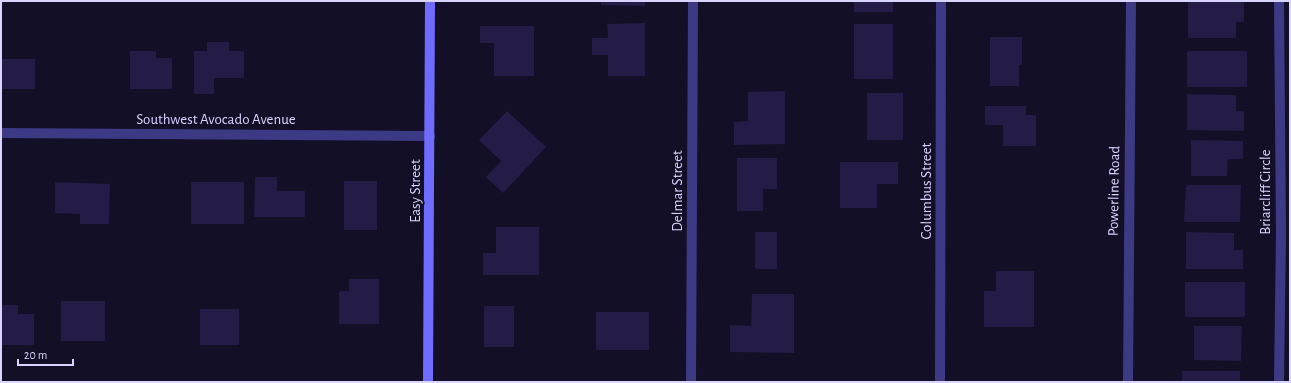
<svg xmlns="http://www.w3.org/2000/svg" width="1291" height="383" font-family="'Alegreya Sans',sans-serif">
	<rect width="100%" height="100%" fill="#130f26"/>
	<g fill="#241b47">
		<polygon points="601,1 645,1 645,6 601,5"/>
		<rect x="854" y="1" width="39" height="11"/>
		<polygon points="1188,2 1244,2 1244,22 1236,22 1236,38 1188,38"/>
		<polygon points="645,23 645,76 608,76 608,55 592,55 592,38 608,38 607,24"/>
		<rect x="854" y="24" width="39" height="55"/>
		<polygon points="480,26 534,26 534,76 494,76 494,43 480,43"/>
		<polygon points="990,37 1022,37 1022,65 1019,65 1019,86 990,86"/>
		<polygon points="207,42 229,42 229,51 244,51 244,78 214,78 214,94 194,94 194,51 207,51"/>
		<polygon points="130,51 156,51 156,58 172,58 172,89 130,89"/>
		<rect x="1187" y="51" width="60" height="36"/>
		<rect x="1" y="59" width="34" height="30"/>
		<polygon points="785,91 785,144 734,145 734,122 748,121 748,92"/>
		<rect x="867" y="93" width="36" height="47"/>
		<polygon points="1187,94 1236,95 1236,111 1244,111 1244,131 1187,130"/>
		<polygon points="985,106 1026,106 1026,115 1036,115 1036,146 1003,146 1003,125 985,125"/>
		<polygon points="507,111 546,147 503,193 486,177 501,161 479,140"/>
		<polygon points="1191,140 1243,141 1243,159 1228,159 1227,176 1191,176"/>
		<polygon points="737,158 777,158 777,189 763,189 763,211 737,211"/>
		<polygon points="840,162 898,162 898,184 877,184 877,208 840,208"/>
		<polygon points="255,177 277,177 277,191 305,191 305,217 254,217"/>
		<rect x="344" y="181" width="33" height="49"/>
		<polygon points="55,182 110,184 109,224 80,224 80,214 55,213"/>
		<rect x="191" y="182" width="53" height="42"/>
		<polygon points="1186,185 1241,185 1240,222 1184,222"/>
		<polygon points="496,227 539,227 539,275 483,275 483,253 496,253"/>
		<rect x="755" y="232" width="22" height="37"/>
		<polygon points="1186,232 1234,233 1234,250 1243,250 1243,269 1186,269"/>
		<polygon points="996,271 1034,271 1034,327 984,327 984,291 996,291"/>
		<polygon points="349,279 379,279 379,324 339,324 339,291 349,291"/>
		<rect x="1185" y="282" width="60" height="35"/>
		<polygon points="752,294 794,294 794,353 730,352 730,325 751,326"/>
		<rect x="61" y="301" width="44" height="40"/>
		<polygon points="1,305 18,305 18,314 34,314 34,345 1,345"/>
		<rect x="484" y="306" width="30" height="41"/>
		<rect x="200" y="309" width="39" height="36"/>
		<rect x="596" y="312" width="53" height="38"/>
		<polygon points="1194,326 1242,326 1241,361 1194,360"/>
		<rect x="1182" y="371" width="58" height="11"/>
	</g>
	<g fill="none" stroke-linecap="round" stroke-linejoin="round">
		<g stroke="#3d3a85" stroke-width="10">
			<polyline points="1,133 430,136"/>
			<polyline points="691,382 693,1"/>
			<polyline points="940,382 941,1"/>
			<polyline points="1128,382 1131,1"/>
			<polyline points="1279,382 1281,234 1279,1"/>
		</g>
		<polyline stroke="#6f6bff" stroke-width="10" points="428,382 430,1"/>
	</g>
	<g text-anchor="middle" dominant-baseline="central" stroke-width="4" stroke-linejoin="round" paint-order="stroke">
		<g font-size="15" fill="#d9d4ff" stroke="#130f26">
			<text x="216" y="119">Southwest Avocado Avenue</text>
			<text transform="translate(415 191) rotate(-90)">Easy Street</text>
			<text transform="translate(677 191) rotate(-90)">Delmar Street</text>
			<text transform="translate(926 191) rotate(-90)">Columbus Street</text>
			<text transform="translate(1114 191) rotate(-89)">Powerline Road</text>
			<text transform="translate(1265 192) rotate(-90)">Briarcliff Circle</text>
		</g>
	</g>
	<rect width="1291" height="383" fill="none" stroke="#d9d4ff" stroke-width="4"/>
	<path d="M18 359v6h55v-6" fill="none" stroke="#d9d4ff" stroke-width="2"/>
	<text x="24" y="359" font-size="12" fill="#d9d4ff" stroke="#130f26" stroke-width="3" paint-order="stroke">20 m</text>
</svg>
